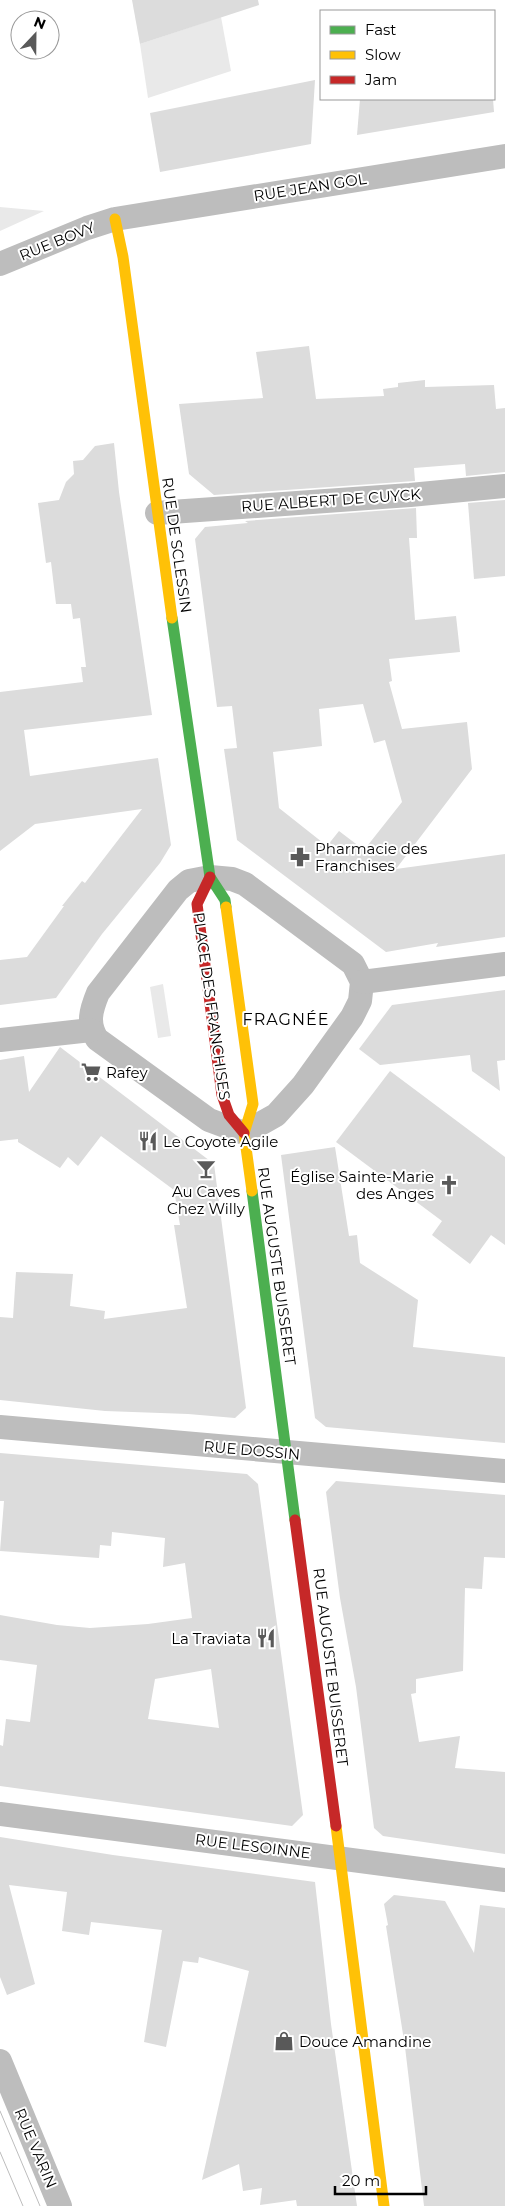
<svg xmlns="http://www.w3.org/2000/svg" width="505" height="2206" font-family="Montserrat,sans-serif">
	<rect width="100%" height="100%" fill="#fff"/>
	<g fill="#e9e9e9">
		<polygon points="221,17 231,71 148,98 140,44"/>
		<polygon points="0,207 44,211 0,231"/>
		<polygon points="163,984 171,1036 158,1038 150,987"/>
	</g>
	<g fill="#dcdcdc" fill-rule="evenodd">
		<polygon points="132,0 258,0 259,5 140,44"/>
		<polygon points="315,80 311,144 160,172 150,113"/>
		<polygon points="360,99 493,99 494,112 357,135"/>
		<polygon points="309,346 316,399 384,396 383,389 398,387 398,383 425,380 425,387 494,385 496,409 505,408 505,472 466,476 465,464 414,468 415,481 214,495 189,474 179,404 263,398 256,352"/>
		<polygon points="114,443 119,492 152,715 24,730 30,776 158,758 171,845 160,863 102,934 56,998 0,1005 0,960 27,957 64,906 62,906 82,881 85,883 142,809 35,824 0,851 0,692 83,682 81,667 86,667 80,618 73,619 71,604 56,604 51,562 46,563 38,503 59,500 66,482 74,474 73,461 83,460 95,446"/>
		<polygon points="505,500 505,576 474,579 468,503"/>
		<path d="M416 508 417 538H409L415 620 456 616 460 652 389 659 392 681 389 682 402 729 467 722 472 769 396 869 505 854V937L436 947 438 943 386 952 237 840 224 749 237 748 232 706 217 707 195 539 205 527 248 523 245 521ZM363 704 374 743 385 740 402 802 364 850 339 831 327 846 279 808 273 752 322 746 319 709Z"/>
		<polygon points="505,990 505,1060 497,1061 500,1091 472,1071 470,1055 380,1065 359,1049 392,1005"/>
		<polygon points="60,1047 214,1164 246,1408 235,1418 188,1414 105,1411 0,1400 0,1317 13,1318 16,1272 73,1274 70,1306 105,1311 104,1319 187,1308 174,1225 180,1225 174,1190 101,1136 78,1166 68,1157 60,1168 18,1142 18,1139 0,1141 0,1060 24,1056 29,1092"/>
		<polygon points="390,1071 505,1157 505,1245 491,1235 470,1264 432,1235 442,1221 336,1142"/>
		<polygon points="335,1147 349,1236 357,1235 360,1263 418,1300 413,1347 505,1357 505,1443 326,1427 315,1418 281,1155"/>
		<path d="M0 1453 247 1474 258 1484 303 1815 292 1826 0 1786V1745L3 1746 6 1719 30 1722 37 1665 0 1660V1615L57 1625 90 1628 148 1624 192 1618 185 1563 163 1567 165 1538 112 1532 111 1546 100 1545 99 1558 0 1551 4 1501H0ZM211 1669 219 1728 148 1719 155 1679Z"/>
		<polygon points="336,1481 505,1495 505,1558 484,1557 482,1589 465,1588 463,1671 416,1679 416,1693 411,1694 419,1742 460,1736 455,1768 505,1772 505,1854 383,1836 374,1828 356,1687 340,1598 326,1492"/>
		<polygon points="0,1837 113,1855 315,1882 331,2024 357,2206 297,2206 296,2200 260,2205 262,2188 243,2191 239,2164 202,2180 249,1971 199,1957 198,1963 183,1961 166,2047 144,2042 162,1930 91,1922 89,1935 62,1931 67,1892 9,1885 35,1984 7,1995 0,1977"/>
		<polygon points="394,1895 445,1901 474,1953 480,1905 505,1908 505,2206 424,2206 405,2047 386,1926 388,1925 384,1904"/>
	</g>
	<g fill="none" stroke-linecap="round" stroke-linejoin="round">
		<g stroke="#bdbdbd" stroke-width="24">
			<polyline points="0,264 87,228 115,219 505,156"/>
			<polyline points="157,513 410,495 505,486"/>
			<path d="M210 877 232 879 245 884 353 964 362 982 360 1001 352 1017 303 1085 276 1115 244 1133 209 1120 97 1039C87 1023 91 1010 98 993L178 890 189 881Z"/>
			<polyline points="362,982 505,964"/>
			<polyline points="0,1040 91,1030"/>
			<polyline points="0,1427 505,1471"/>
			<polyline points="0,1814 505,1880"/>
			<polyline points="0,2061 60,2206"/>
		</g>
		<g stroke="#4caf50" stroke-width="11">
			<polyline points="172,618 210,877 225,900 226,907"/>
			<polyline points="252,1191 295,1520"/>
		</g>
		<g stroke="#ffc107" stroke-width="11">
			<polyline points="115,219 123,257 172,618"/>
			<polyline points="226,907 253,1104 244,1133 252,1191"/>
			<polyline points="336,1826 384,2206"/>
		</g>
		<g stroke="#c62828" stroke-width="11">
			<polyline points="210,877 197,904 222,1095 229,1115 244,1133"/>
			<polyline points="295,1520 336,1826"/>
		</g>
		<g stroke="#bdbdbd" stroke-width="1">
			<polyline points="0,2111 40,2206"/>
			<polyline points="0,2152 23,2206"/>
		</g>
	</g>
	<defs>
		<symbol id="pharmacy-bare" viewBox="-9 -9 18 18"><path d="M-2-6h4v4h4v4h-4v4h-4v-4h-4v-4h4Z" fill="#595959" stroke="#fff" stroke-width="2.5" paint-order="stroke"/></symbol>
		<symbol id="supermarket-bare" viewBox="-9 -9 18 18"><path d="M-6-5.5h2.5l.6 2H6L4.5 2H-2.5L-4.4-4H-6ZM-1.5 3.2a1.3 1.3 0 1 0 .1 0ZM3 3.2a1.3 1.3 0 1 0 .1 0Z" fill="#595959" stroke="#fff" stroke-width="2.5" paint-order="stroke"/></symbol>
		<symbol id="restaurant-bare" viewBox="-9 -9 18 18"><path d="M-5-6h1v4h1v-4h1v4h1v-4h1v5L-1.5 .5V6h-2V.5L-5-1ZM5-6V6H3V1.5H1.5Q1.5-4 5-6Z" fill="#595959" stroke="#fff" stroke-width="2.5" paint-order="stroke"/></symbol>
		<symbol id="bar-bare" viewBox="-9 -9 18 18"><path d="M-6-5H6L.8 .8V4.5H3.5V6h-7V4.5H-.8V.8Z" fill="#595959" stroke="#fff" stroke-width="2.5" paint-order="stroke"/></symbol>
		<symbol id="church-bare" viewBox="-9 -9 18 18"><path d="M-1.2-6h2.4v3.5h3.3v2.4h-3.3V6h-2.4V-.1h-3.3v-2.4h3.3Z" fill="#595959" stroke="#fff" stroke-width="2.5" paint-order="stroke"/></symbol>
		<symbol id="shop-bare" viewBox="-9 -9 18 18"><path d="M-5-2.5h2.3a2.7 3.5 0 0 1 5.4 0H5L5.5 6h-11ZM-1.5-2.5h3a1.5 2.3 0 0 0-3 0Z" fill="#595959" stroke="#fff" stroke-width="2.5" paint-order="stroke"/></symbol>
	</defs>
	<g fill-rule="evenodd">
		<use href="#pharmacy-bare" x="286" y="843" width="28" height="28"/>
		<use href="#supermarket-bare" x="77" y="1058" width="28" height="28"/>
		<use href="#restaurant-bare" x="134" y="1127" width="28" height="28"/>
		<use href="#bar-bare" x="192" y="1155" width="28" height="28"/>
		<use href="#church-bare" x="435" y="1171" width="28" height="28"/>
		<use href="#restaurant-bare" x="252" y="1624" width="28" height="28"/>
		<use href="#shop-bare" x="270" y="2027" width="28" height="28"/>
	</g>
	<g text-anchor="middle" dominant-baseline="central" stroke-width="4" stroke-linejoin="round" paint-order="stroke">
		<g font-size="15" fill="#000" stroke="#fff">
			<text transform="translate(310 187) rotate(-9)">RUE JEAN GOL</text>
			<text transform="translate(57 241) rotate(-22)">RUE BOVY</text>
			<text transform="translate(331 500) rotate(-4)">RUE ALBERT DE CUYCK</text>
			<text transform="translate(177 545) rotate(82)">RUE DE SCLESSIN</text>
			<text transform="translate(212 1006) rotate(82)">PLACE DES FRANCHISES</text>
			<text transform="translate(277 1266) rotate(82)">RUE AUGUSTE BUISSERET</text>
			<text transform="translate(252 1450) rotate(5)">RUE DOSSIN</text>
			<text transform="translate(331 1667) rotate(83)">RUE AUGUSTE BUISSERET</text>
			<text transform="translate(253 1846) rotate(7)">RUE LESOINNE</text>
			<text transform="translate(36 2148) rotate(67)">RUE VARIN</text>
		</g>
		<g font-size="15" fill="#000" stroke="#fff" text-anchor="start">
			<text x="315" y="848">Pharmacie des<tspan x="315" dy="17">Franchises</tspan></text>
			<text x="106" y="1072">Rafey</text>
			<text x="163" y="1141">Le Coyote Agile</text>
			<text x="434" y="1176" text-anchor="end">Église Sainte-Marie<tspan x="434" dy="17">des Anges</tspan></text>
			<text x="206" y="1191" text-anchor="middle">Au Caves<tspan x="206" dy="17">Chez Willy</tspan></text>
			<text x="251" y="1638" text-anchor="end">La Traviata</text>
			<text x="299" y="2041">Douce Amandine</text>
		</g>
		<g font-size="16" letter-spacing="1" fill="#000" stroke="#fff">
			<text x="286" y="1019">FRAGNÉE</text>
		</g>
	</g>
	<rect x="320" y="10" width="175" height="90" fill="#ffffff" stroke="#999999"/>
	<rect x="330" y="26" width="25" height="8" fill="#4caf50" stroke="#999999"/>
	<text x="365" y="35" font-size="15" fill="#000000">Fast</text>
	<rect x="330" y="51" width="25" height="8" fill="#ffc107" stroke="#999999"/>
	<text x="365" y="60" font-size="15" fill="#000000">Slow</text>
	<rect x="330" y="76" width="25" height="8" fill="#c62828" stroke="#999999"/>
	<text x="365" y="85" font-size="15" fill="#000000">Jam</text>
	<g transform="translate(35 35) rotate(22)"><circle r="24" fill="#ffffff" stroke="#999999"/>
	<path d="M0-4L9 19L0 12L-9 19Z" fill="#595959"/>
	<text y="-8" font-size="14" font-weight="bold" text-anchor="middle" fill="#000000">N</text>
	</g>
	<path d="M335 2186v8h91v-8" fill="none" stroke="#000000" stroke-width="2.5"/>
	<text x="342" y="2186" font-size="15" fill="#000000" stroke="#ffffff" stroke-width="4" paint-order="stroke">20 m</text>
</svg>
